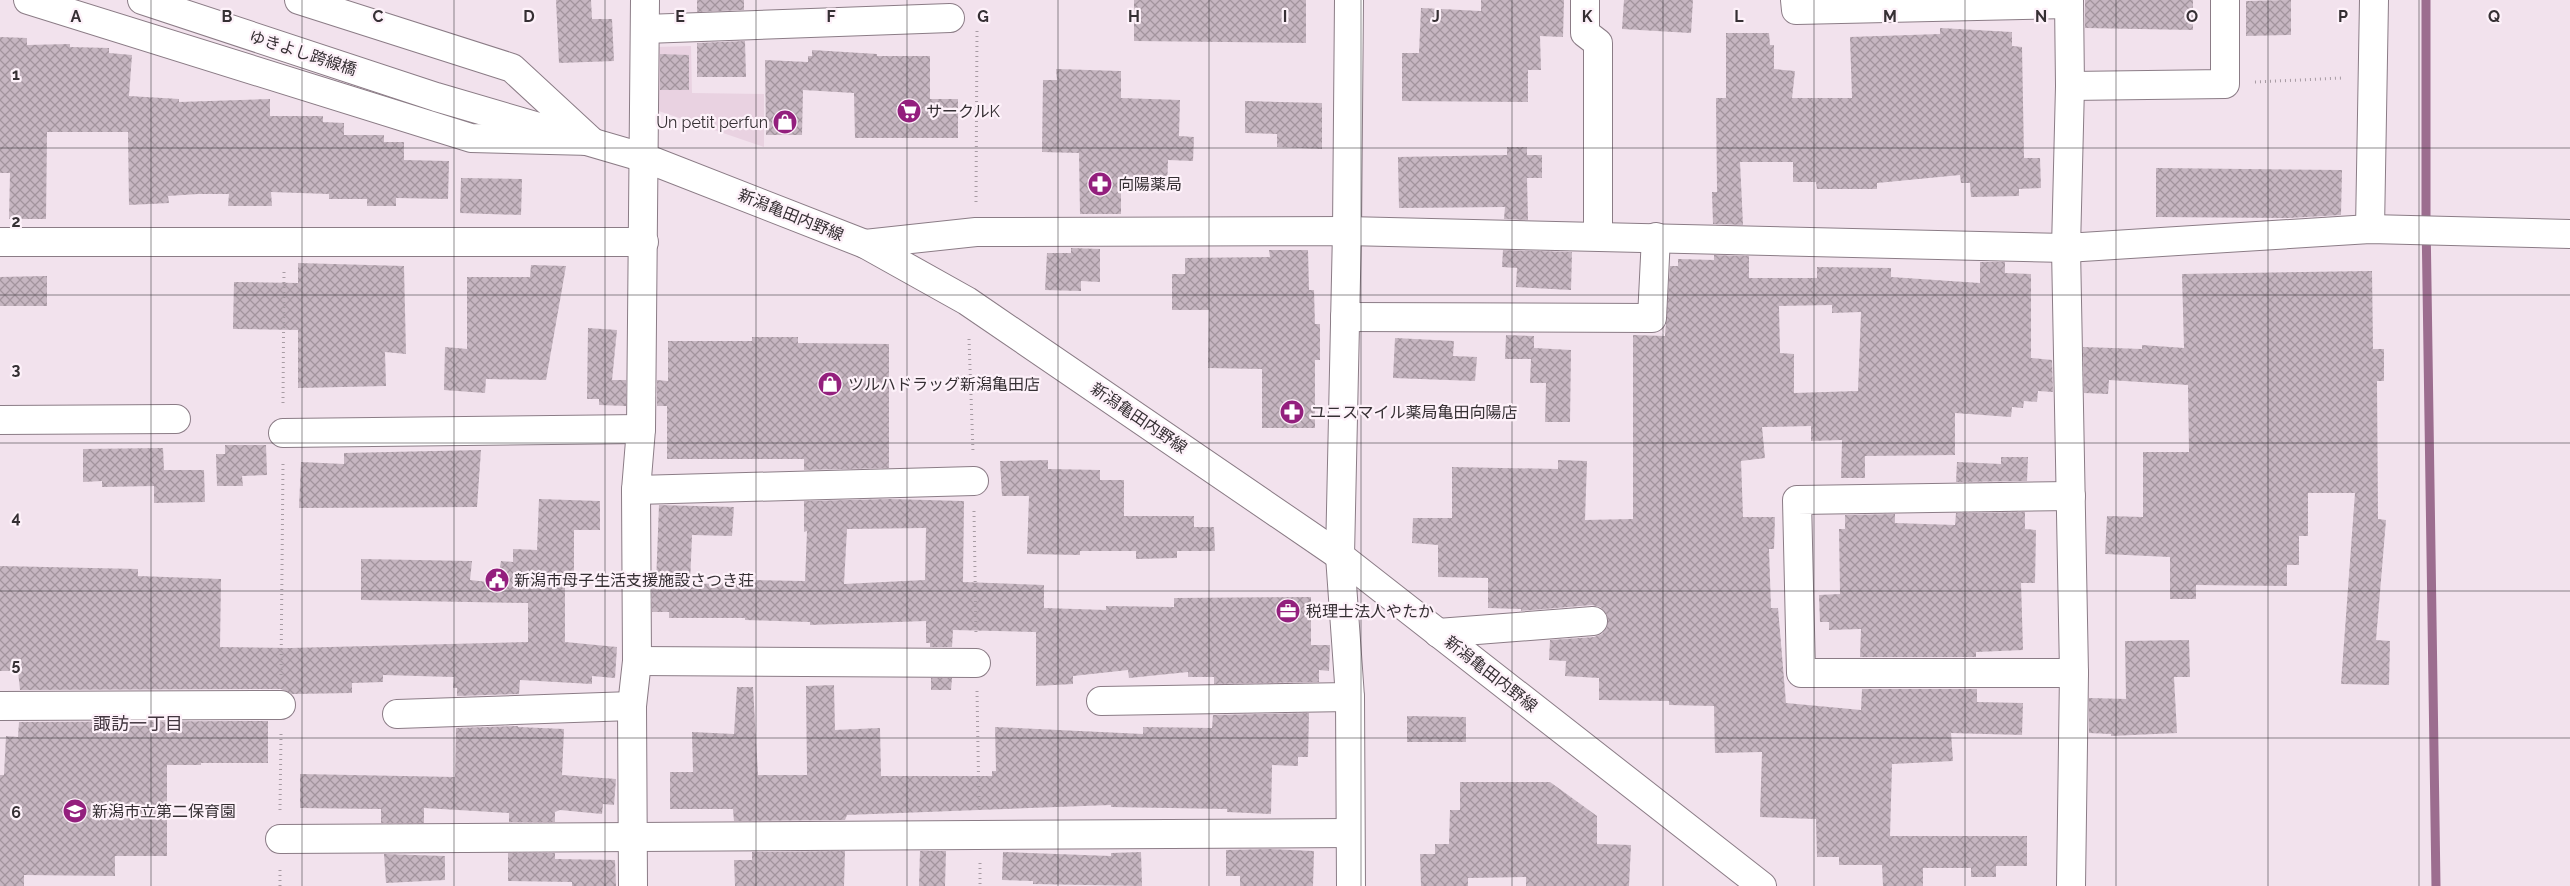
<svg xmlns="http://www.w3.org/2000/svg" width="2570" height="886" font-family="Raleway,'Noto Sans JP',sans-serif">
	<defs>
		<pattern id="building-cross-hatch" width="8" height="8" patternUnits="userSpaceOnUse" patternTransform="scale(1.25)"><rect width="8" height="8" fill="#c6b6c1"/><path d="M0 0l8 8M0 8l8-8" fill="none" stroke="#a2949d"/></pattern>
	</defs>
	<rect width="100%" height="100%" fill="#f2e2ed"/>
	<polygon fill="#e9d2e1" points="691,46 692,93 764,94 764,147 647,107 656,47"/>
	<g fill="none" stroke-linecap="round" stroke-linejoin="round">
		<polyline stroke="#9c6d8f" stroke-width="9" points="2426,0 2426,218 2436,886"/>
	</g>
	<g fill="url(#building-cross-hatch)" fill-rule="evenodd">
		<polygon points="556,0 591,0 592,19 612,19 614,61 559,63"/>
		<polygon points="697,0 744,0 744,10 697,12"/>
		<polygon points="1134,0 1306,0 1306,43 1134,41"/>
		<polygon points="1481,0 1564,0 1563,37 1540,36 1541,70 1528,70 1528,102 1402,101 1402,53 1419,53 1421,8 1481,11"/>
		<polygon points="1624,0 1693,0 1691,33 1622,29"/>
		<polygon points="2085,0 2193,0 2193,30 2085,28"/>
		<polygon points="2291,0 2291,35 2246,36 2246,1"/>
		<polygon points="1940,28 2012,32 2012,46 2022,47 2024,158 2040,158 2041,188 2019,189 2019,196 1971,197 1970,183 1961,183 1960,175 1877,183 1877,189 1817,189 1816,182 1793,182 1793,162 1740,162 1743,225 1713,224 1712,192 1717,192 1716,98 1726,98 1726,33 1769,33 1770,45 1774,45 1774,69 1795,71 1792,98 1852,98 1850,37 1940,34"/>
		<polygon points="0,37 27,38 27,45 70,44 70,47 109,48 109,53 132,55 129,96 179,99 179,102 270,99 270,116 323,116 323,122 344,123 344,135 384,135 384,142 404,142 404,160 449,161 448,199 396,198 396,206 367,206 367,199 329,199 329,194 271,192 272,206 228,206 229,194 198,194 168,196 169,203 129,205 128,132 47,132 46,219 9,219 10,173 0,173"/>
		<polygon points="745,41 746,77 697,77 697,43"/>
		<polygon points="812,50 877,54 877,56 930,56 930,99 958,99 958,138 855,138 854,93 803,90 802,135 766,135 765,60 808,62 808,56 812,56"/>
		<polygon points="660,54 689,55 689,90 660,90"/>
		<polygon points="1056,69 1121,71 1121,98 1180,100 1179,136 1194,137 1193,161 1168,160 1167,190 1121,188 1121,214 1080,214 1079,153 1042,152 1043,80 1057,80"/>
		<polygon points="1245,101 1322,103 1322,149 1277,147 1277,134 1245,133"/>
		<polygon points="1507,147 1527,147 1527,155 1542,155 1542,178 1527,178 1528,220 1504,219 1505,207 1399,208 1398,157 1507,155"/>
		<polygon points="2156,168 2342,170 2341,215 2288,218 2156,217"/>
		<polygon points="461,178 522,179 521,215 460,213"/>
		<polygon points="1071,248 1100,249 1100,282 1081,281 1081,291 1045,290 1047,253 1071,253"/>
		<polygon points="1269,250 1308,250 1309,290 1314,290 1315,324 1320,324 1320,360 1315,360 1315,428 1262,428 1262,369 1208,368 1209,310 1172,310 1172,274 1185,274 1185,258 1270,257"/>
		<polygon points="1503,250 1572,252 1571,290 1516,287 1517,268 1502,267"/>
		<path d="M1714 255 1749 256V278H1817V267L1891 268V277L1980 283V262H2005V273L2031 274V358L2052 360 2053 392 2038 391 2037 402 2024 401 2023 408 2012 407 2011 417 1955 413V455L1865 456V478H1841L1842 440 1811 441V426L1762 427 1765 458 1741 461 1743 517H1775L1774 549H1769L1771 608H1778L1786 703 1861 710 1862 689H1977V702L2023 703 2022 735 1951 733 1953 761 1892 764 1890 836H2027V866H1996V877H1971V868H1923V886H1883L1882 865H1839V857H1817L1816 819 1760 817 1762 752 1715 753 1714 706 1669 705V701L1599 700V678L1565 676 1566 661 1549 660 1550 640 1594 637 1602 634 1607 627 1608 619 1606 613 1600 607 1592 605 1521 611V609L1488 608V578L1438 577V545L1412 543 1413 518H1452V467L1558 469V460L1587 461 1585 520 1633 519V335L1665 336 1670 266H1678V259L1714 260ZM1832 305V313L1861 312 1858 391 1794 393V354L1780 353 1779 306Z"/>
		<polygon points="298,263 404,266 406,354 385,352 386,386 298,388 298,330 233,329 234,282 298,283"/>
		<polygon points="531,265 566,266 546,380 486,379 485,393 444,390 445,347 467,349 467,277 530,277"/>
		<polygon points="2372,271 2373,349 2384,349 2384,381 2377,381 2378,519 2386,520 2376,640 2390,641 2389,685 2341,684 2355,493 2308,493 2308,536 2299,536 2299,565 2287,565 2287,586 2196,585 2196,599 2170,599 2170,557 2105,554 2107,516 2143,517 2143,452 2189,452 2188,385 2109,380 2108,394 2084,393 2083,347 2142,349 2142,345 2184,348 2182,274"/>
		<polygon points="47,276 47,306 0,306 0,277"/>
		<polygon points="588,328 617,330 612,380 626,380 626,406 599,405 599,399 587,399"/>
		<polygon points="1506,335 1534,336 1534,348 1571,350 1570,422 1545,422 1546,383 1530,383 1531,359 1505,359"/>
		<polygon points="752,337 798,337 798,343 889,344 889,468 804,470 804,459 667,459 667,406 657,406 657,380 668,381 668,341 752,341"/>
		<polygon points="1395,338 1454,341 1453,356 1477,357 1475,381 1393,378"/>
		<polygon points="225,445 266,445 267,475 242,476 243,486 217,486 216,454 225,454"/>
		<polygon points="163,448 164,470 204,470 205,502 154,503 154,486 102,487 102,481 83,482 83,449"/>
		<polygon points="481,450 477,507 299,508 301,462 344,464 344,453"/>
		<polygon points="2001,457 2028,457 2027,481 1956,482 1957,462 2001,464"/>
		<polygon points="1048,460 1048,469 1100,470 1100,480 1124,480 1124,516 1194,516 1194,527 1214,527 1215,551 1177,551 1177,558 1136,559 1136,551 1080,551 1080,555 1027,554 1029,496 1002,496 1000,461"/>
		<polygon points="539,499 600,501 600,530 574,530 574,585 565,585 565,642 617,647 615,678 592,676 592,684 520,680 519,694 457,696 457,688 453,688 454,677 383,675 383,682 352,683 352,693 292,694 281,689 20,690 18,671 0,671 0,566 138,569 138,576 221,579 220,647 290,648 528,642 528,603 361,600 361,559 472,561 470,580 497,583 501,561 513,562 513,549 537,550"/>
		<path d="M889 499 964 501 963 582 1044 585V608L1106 610V606L1174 607V598L1311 597V645H1330L1329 671 1319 670V682L1214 684V677H1188V672L1129 678 1128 670 1073 676V684L1036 686V632L953 630 952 647H930V643H926V621L810 625V622L745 620V618H669V612H652V584H656L659 505 734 507 732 536 692 535 690 584 745 583 746 580 805 581 807 531 804 532V501ZM926 528 925 580 844 584 847 529Z"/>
		<polygon points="2025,512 2025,529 2036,530 2035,583 2021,583 2023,650 1976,652 1976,657 1860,657 1861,629 1829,630 1829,622 1820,622 1819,595 1840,594 1839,529 1845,529 1845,515 1895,514 1895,523 1955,525 1956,513"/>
		<polygon points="2189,640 2190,677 2174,677 2177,733 2111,736 2111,734 2089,733 2089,698 2126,699 2125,641"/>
		<polygon points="931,678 952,678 951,690 931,690"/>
		<polygon points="834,685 835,730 880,728 881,776 992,776 992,771 996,771 995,727 1143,734 1143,727 1212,728 1213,715 1309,713 1308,757 1298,757 1298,766 1272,765 1271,814 1227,812 1227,809 1111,807 1111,805 847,815 845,820 734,821 733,809 670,809 670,772 693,772 692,732 734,734 737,687 753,687 758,775 807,775 806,686"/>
		<polygon points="1407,716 1466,717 1466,742 1407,742"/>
		<polygon points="268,721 268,763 201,763 201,765 167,765 167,856 115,856 115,876 24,875 24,886 0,886 0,775 4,775 6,736 18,737 19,722"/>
		<polygon points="518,726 518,727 564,729 562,775 616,779 614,805 603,804 602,814 560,810 555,812 555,822 509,822 509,813 424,808 424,823 381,823 381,809 300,808 300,774 455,777 456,728"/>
		<polygon points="1460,782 1550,782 1597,816 1597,844 1631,845 1629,886 1526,886 1526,877 1468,878 1468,886 1421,886 1420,854 1435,854 1435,844 1449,844 1450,810 1460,810"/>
		<polygon points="1270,849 1314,851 1313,886 1240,886 1240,876 1226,876 1226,850"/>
		<polygon points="845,851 844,886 735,886 734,860 752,860 752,852"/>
		<polygon points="920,851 946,851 945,886 919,886"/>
		<polygon points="1003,852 1111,856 1111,853 1141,852 1142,886 1033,884 1033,881 1002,880"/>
		<polygon points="508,853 555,853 555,859 615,860 616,886 572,886 572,882 508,881"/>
		<polygon points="384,854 445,856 445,880 386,883"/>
	</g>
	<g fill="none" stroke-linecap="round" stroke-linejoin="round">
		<defs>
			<g id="minor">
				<polyline points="28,0 471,138 591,141 512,68 299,0"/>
				<polyline points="1349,0 1347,231 1340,556 1350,697 1351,886"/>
				<polyline points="1585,0 1585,33 1598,43 1598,235"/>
				<polyline points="1795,0 1796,10 2069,4"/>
				<polyline points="2069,0 2070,86 2066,248 2074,673 2071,886"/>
				<polyline points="645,29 950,18"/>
				<polyline points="2070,86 2225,84 2225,0"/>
				<polyline points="2370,229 2374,0"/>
				<polyline points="0,242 644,242"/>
				<polyline points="865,244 976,232 1347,231 2066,248 2370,229 2570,234"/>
				<polyline points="1345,317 1652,318 1656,237"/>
				<polyline points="0,420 176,419"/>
				<polyline points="283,433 641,429"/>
				<polyline points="636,490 974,481"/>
				<polyline points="2071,496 1797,500 1801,673 2074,673"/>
				<polyline points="1438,633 1593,621"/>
				<polyline points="637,661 976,663"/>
				<polyline points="1101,701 1350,697"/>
				<polyline points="0,706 281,705"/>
				<polyline points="397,714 632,706"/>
				<polyline points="280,839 1350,833"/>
				<polyline points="633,886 632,706 637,661 636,490 641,429 645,0"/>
			</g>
			<polyline id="major" points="142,0 436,97 645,158 865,244 967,301 1340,556 1762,886"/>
		</defs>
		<use href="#minor" stroke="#8b7c86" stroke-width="30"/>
		<use href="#major" stroke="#8b7c86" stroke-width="30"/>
		<g stroke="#a79ba3" stroke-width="3" stroke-dasharray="1 4" stroke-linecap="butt">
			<polyline points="2255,82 2343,78"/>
			<polyline points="976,202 977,31"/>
			<polyline points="969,339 973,452"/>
			<polyline points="283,403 284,272"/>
			<polyline points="974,511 976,635"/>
			<polyline points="281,675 283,462"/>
			<polyline points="977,691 979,807"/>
			<polyline points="280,810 281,734"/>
			<polyline points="980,863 980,886"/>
			<polyline points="280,886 280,869"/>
		</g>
		<use href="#minor" stroke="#fff" stroke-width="28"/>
		<use href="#major" stroke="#fff" stroke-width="28"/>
	</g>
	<path fill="none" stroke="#352f33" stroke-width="1" stroke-opacity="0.55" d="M151 0V886M302 0V886M454 0V886M605 0V886M756 0V886M907 0V886M1058 0V886M1209 0V886M1361 0V886M1512 0V886M1663 0V886M1814 0V886M1965 0V886M2116 0V886M2268 0V886M2419 0V886M0 148H2570M0 295H2570M0 443H2570M0 591H2570M0 738H2570"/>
	<defs>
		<symbol id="supermarket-disc" viewBox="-11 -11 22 22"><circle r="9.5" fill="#931f7d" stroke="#fdf1f9"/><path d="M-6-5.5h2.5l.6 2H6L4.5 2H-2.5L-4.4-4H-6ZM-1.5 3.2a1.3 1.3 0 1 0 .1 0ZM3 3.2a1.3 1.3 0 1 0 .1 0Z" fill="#fff"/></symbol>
		<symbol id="shop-disc" viewBox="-11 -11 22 22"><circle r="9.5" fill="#931f7d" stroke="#fdf1f9"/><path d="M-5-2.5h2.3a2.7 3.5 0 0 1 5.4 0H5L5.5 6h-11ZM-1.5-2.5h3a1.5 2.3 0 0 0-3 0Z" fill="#fff"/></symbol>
		<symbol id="pharmacy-disc" viewBox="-11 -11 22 22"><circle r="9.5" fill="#931f7d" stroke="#fdf1f9"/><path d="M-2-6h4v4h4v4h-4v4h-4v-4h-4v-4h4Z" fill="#fff"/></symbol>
		<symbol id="civic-disc" viewBox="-11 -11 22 22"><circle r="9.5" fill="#931f7d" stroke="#fdf1f9"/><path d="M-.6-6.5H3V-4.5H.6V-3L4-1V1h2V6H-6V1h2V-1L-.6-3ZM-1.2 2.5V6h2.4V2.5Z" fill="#fff"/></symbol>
		<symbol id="office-disc" viewBox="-11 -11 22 22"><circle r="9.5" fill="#931f7d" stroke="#fdf1f9"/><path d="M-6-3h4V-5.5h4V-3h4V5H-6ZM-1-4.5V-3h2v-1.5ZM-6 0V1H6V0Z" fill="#fff"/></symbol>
		<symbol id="school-disc" viewBox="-11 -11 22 22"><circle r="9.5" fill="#931f7d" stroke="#fdf1f9"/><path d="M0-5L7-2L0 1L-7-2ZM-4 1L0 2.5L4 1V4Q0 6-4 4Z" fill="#fff"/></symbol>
	</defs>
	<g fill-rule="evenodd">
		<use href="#supermarket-disc" x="895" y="97" width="28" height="28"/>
		<use href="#shop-disc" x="771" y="108" width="28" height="28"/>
		<use href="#pharmacy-disc" x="1086" y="170" width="28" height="28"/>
		<use href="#shop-disc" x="816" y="370" width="28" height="28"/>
		<use href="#pharmacy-disc" x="1278" y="398" width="28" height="28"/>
		<use href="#civic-disc" x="483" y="566" width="28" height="28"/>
		<use href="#office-disc" x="1274" y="597" width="28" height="28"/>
		<use href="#school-disc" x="61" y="797" width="28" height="28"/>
	</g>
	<g text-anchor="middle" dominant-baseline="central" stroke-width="4.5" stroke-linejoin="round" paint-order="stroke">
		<g font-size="16" fill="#352f33" stroke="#fdf1f9">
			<text transform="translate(303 53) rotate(18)">ゆきよし跨線橋</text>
			<text transform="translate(791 215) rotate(22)">新潟亀田内野線</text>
			<text transform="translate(1139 418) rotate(34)">新潟亀田内野線</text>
			<text transform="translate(1491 674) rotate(38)">新潟亀田内野線</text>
		</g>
		<g font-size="16" fill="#352f33" stroke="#fdf1f9" text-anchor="start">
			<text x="926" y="111">サークルK</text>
			<text x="768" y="122" text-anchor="end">Un petit perfun</text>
			<text x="1118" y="184">向陽薬局</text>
			<text x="848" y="384">ツルハドラッグ新潟亀田店</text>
			<text x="1310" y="412">ユニスマイル薬局亀田向陽店</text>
			<text x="514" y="580">新潟市母子生活支援施設さつき荘</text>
			<text x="1306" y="611">税理士法人やたか</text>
			<text x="92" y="811">新潟市立第二保育園</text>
		</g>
		<g font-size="18" fill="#42363f" stroke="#fdf1f9">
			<text x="138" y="723">諏訪一丁目</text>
		</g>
	</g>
	<g font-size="16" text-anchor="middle" font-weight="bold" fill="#352f33" stroke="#fdf1f9" stroke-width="4.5" stroke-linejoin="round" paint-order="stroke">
		<text x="76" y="22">A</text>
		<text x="227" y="22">B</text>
		<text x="378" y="22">C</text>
		<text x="529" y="22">D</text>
		<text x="680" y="22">E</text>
		<text x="831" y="22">F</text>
		<text x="983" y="22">G</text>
		<text x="1134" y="22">H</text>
		<text x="1285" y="22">I</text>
		<text x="1436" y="22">J</text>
		<text x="1587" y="22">K</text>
		<text x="1739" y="22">L</text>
		<text x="1890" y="22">M</text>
		<text x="2041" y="22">N</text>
		<text x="2192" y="22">O</text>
		<text x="2343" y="22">P</text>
		<text x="2494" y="22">Q</text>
		<text x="16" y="80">1</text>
		<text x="16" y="227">2</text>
		<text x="16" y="375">3</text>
		<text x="16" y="523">4</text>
		<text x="16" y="670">5</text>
		<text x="16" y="818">6</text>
	</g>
</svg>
